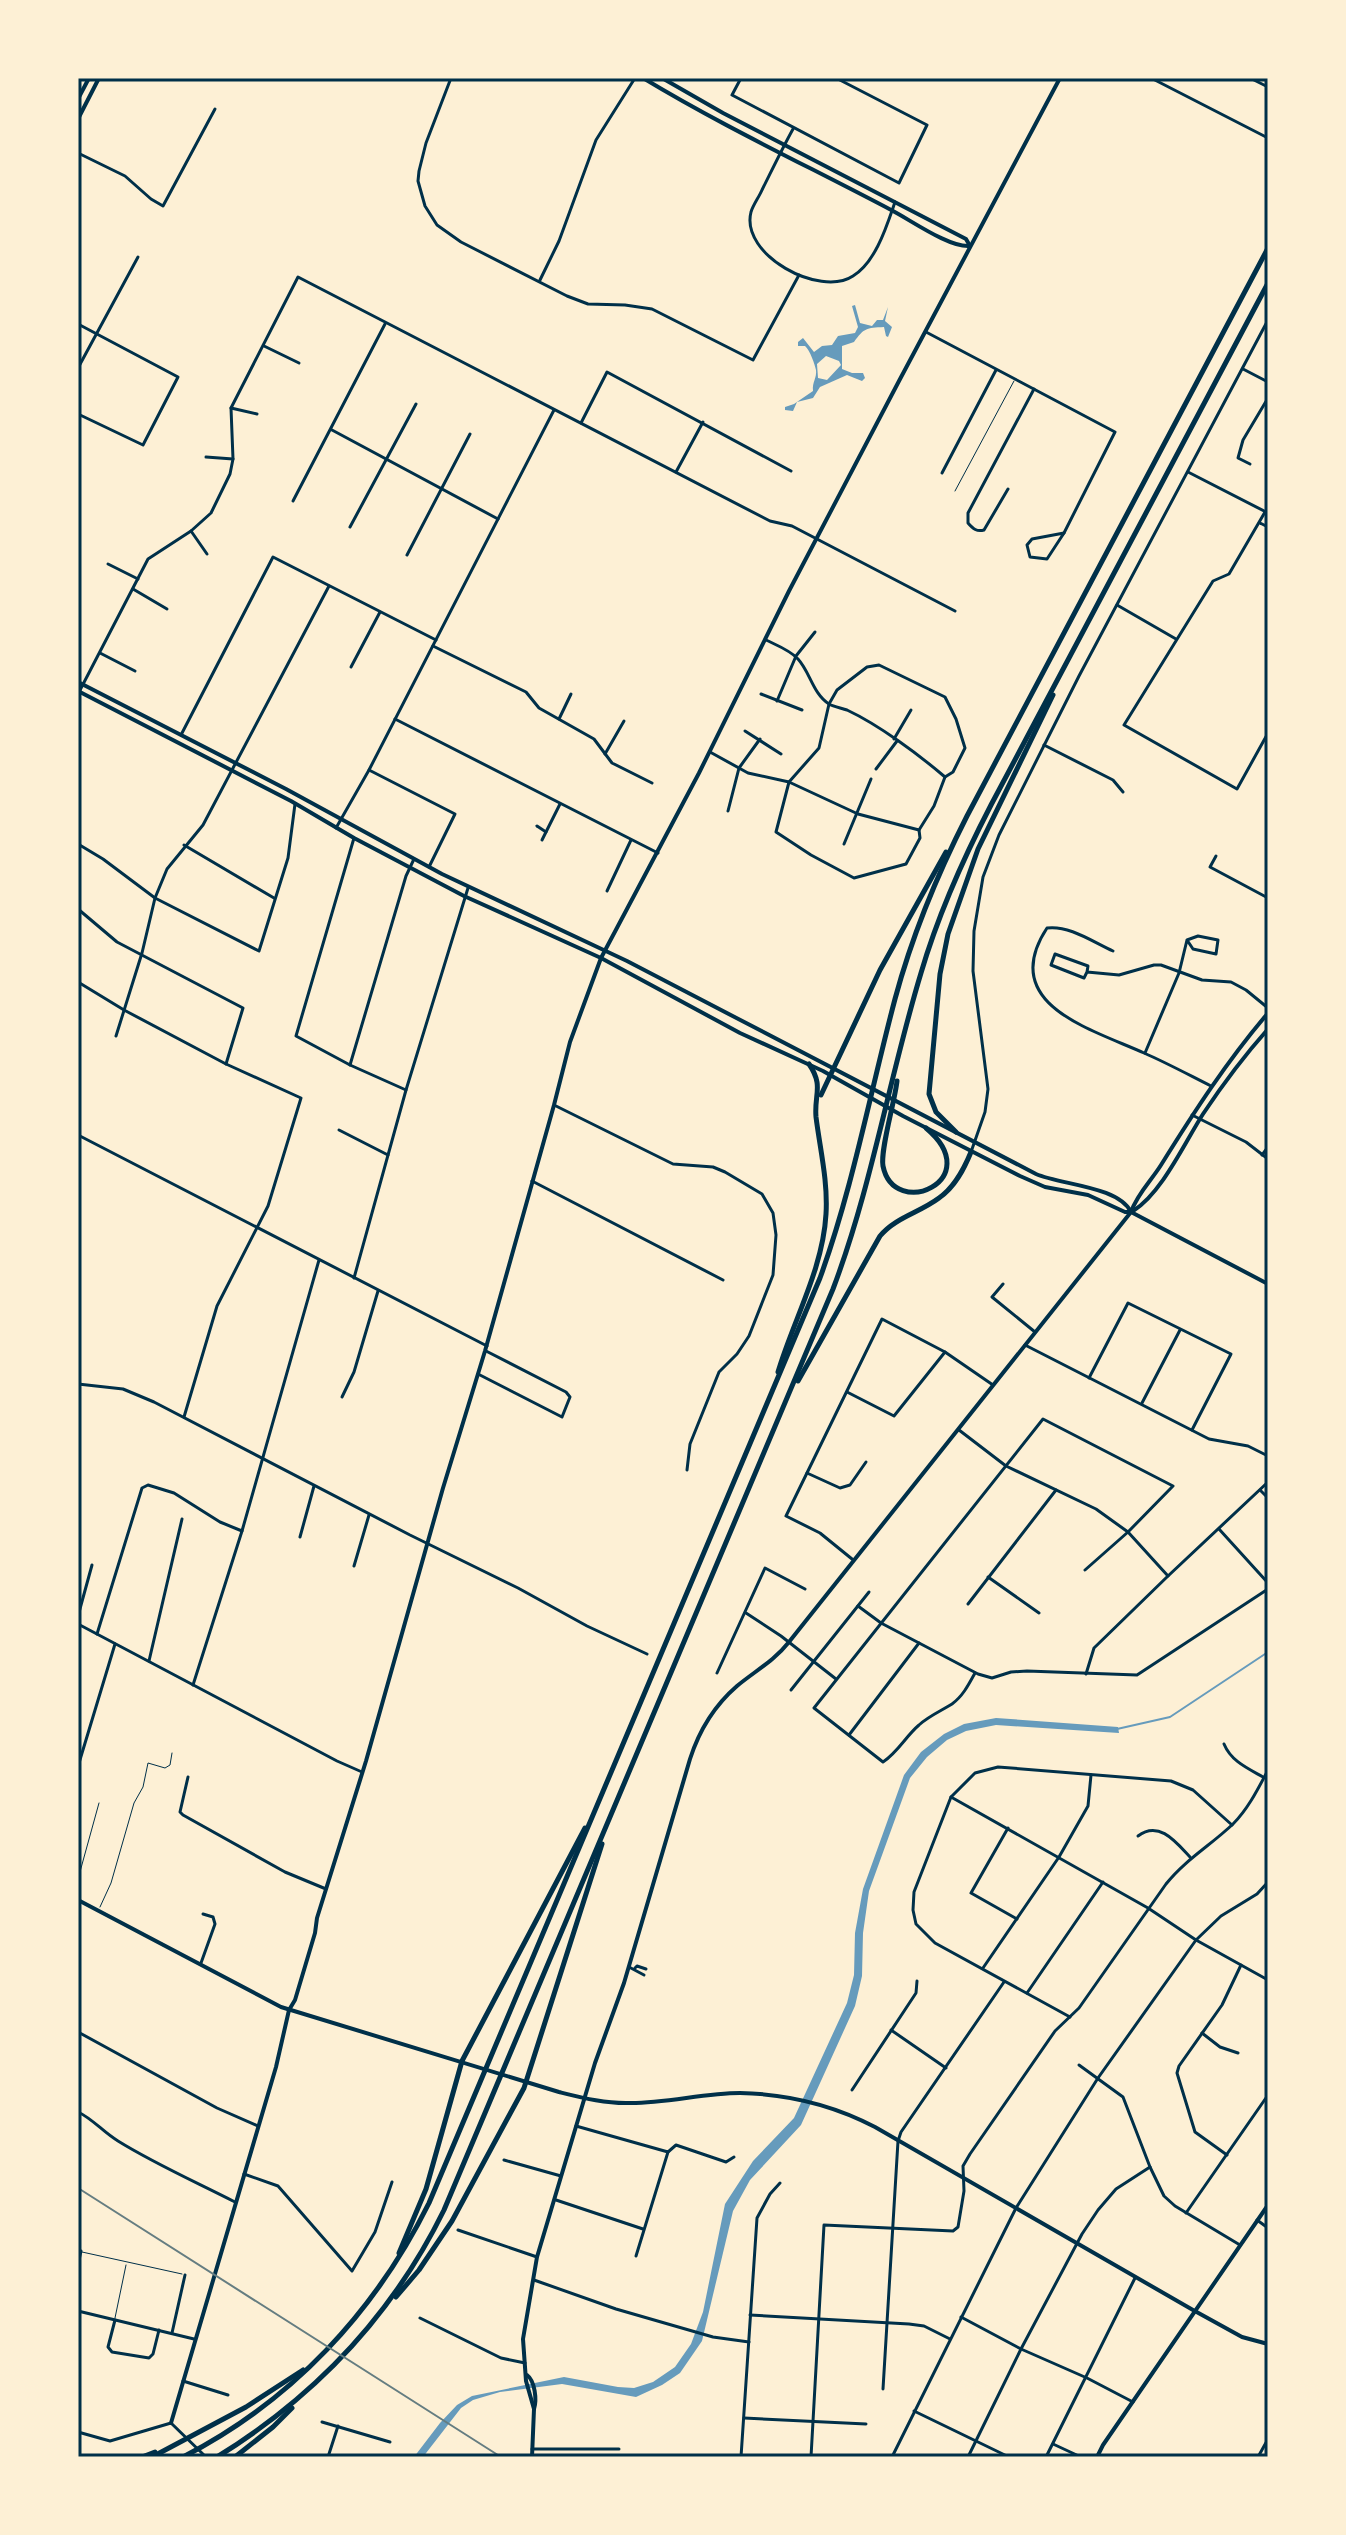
<svg xmlns="http://www.w3.org/2000/svg" width="1346" height="2535" font-family="'PT Sans',sans-serif">
	<rect width="100%" height="100%" fill="#fdf0d5"/>
	<g fill="#669bbc" fill-rule="evenodd">
		<path d="M855 305 860 323 872 326 877 320H883L888 307 885 321 892 327 888 337 886 336 884 327C866 328 864 328 854 342L842 346V369L852 373H863L865 378 862 381 847 375 820 387 813 398 797 402 793 411 785 410V407L794 404 813 391C812 382 817 378 816 370 815 365 810 350 805 346H798V342L803 338 814 352 822 346 832 345 838 336 855 333 858 327 852 306ZM826 356 839 361 841 365 827 380 818 378 817 364Z"/>
		<polygon points="996,1718 1118,1727 1119,1733 996,1725 966,1731 947,1740 927,1757 910,1778 869,1891 863,1933 862,1976 855,2006 801,2125 750,2180 733,2211 702,2341 680,2373 662,2385 636,2397 562,2384 500,2392 473,2400 461,2408 423,2457 414,2457 440,2423 457,2405 472,2396 564,2377 618,2387 634,2388 653,2382 675,2367 691,2344 703,2312 725,2204 753,2161 794,2118 847,2003 854,1975 855,1933 863,1889 904,1775 921,1752 944,1734 964,1724"/>
	</g>
	<g fill="none" stroke-linecap="round" stroke-linejoin="round">
		<polyline stroke="#669bbc" stroke-width="2" points="1117,1729 1170,1717 1268,1652"/>
		<g stroke="#003049" stroke-width="1">
			<polyline points="955,491 1014,381"/>
			<polyline points="78,1879 99,1803"/>
			<polyline points="100,1907 111,1883 134,1803 143,1787 148,1763 165,1768 170,1765 172,1753"/>
			<polyline points="82,2252 182,2274"/>
			<polyline points="115,2318 126,2265"/>
		</g>
		<g stroke="#003049" stroke-width="3">
			<polyline points="451,78 426,143 419,171 418,181 425,206 437,225 461,242 567,296 588,304 625,305 652,309 753,360 799,275"/>
			<polyline points="741,78 732,95 899,183 927,125 836,78"/>
			<polyline points="1151,78 1268,138"/>
			<polyline points="1250,78 1268,87"/>
			<path d="M793 129C782 149 772 170 762 190 759 197 753 205 751 212 740 255 820 298 853 276 876 262 887 225 895 202"/>
			<polyline points="78,153 125,176 151,199 163,206 215,109"/>
			<polyline points="540,280 559,241 596,140 635,78"/>
			<polyline points="78,324 178,377 143,445 78,414"/>
			<polyline points="926,332 1115,432 1064,533"/>
			<polyline points="264,346 299,363"/>
			<polyline points="78,368 138,257"/>
			<polyline points="1243,369 1268,382"/>
			<polyline points="231,408 257,414"/>
			<polyline points="581,423 607,372 791,471"/>
			<polyline points="332,430 498,519"/>
			<polyline points="206,457 233,459"/>
			<polyline points="1250,464 1238,458 1243,440 1268,398"/>
			<polyline points="676,472 703,422"/>
			<polyline points="1188,472 1268,513"/>
			<polyline points="942,473 996,370"/>
			<path d="M1008 489 984 530C977 532 973 529 968 523V513L1034 389"/>
			<polyline points="293,501 385,324"/>
			<polyline points="1265,512 1229,574 1213,581 1124,725 1237,789 1268,733"/>
			<polyline points="1260,523 1268,527"/>
			<polyline points="350,527 416,404"/>
			<polyline points="191,531 207,554"/>
			<polygon points="1064,533 1047,559 1030,557 1027,545 1032,539"/>
			<polyline points="407,555 470,434"/>
			<polyline points="108,564 138,579"/>
			<polyline points="133,589 167,609"/>
			<polyline points="1117,605 1176,639"/>
			<polyline points="433,646 526,692 539,708 594,739 612,763 652,783"/>
			<polyline points="100,653 135,671"/>
			<polyline points="351,667 380,612"/>
			<polyline points="79,692 148,559 191,531 211,513 230,474 233,459 231,408 298,277 770,521 792,526 955,611"/>
			<polyline points="761,694 802,710"/>
			<polyline points="777,701 796,656 815,632"/>
			<polyline points="395,719 658,853"/>
			<polyline points="559,719 571,694"/>
			<polyline points="745,731 781,754"/>
			<polyline points="181,735 273,557 436,640"/>
			<polyline points="894,739 911,710"/>
			<polyline points="1044,745 1113,780 1123,792"/>
			<path d="M710 752 748 773 789 782 858 814 919 830 934 806 945 777C918 754 879 725 847 710 842 708 834 707 829 704 813 694 810 672 798 659 790 650 776 645 766 640"/>
			<polyline points="605,754 624,721"/>
			<polyline points="876,769 897,741"/>
			<polyline points="369,770 455,814 429,867"/>
			<polyline points="728,811 739,768 760,739"/>
			<polyline points="537,826 546,832"/>
			<polyline points="336,828 369,770 554,410"/>
			<polyline points="919,830 920,838 906,864 854,878 811,855 776,832 789,782 819,748 829,704 837,690 867,667 879,665 945,697 956,719 965,748 953,772 945,777"/>
			<polyline points="354,838 296,1036 350,1065 406,1090"/>
			<polyline points="542,840 560,804"/>
			<polyline points="78,844 103,859 155,898 259,951 288,858 295,804"/>
			<polyline points="844,844 871,779"/>
			<polyline points="184,845 274,898"/>
			<polyline points="1216,856 1210,867 1268,898"/>
			<polyline points="607,891 631,840"/>
			<polyline points="78,909 117,942 243,1008 226,1064"/>
			<path d="M1113 951C1093 942 1069 925 1047 928 997 1004 1091 1029 1144 1053 1167 1063 1189 1075 1211 1086"/>
			<polyline points="1087,972 1084,978 1051,965 1055,954 1088,966 1087,972 1119,975 1154,965 1161,965 1202,980 1231,982 1246,990 1268,1008"/>
			<polyline points="78,982 124,1010 226,1064 301,1098 268,1206 217,1306 184,1417"/>
			<polyline points="116,1036 142,953 155,898 167,869 203,825 329,586"/>
			<polyline points="1145,1053 1179,973 1187,940 1198,936 1218,940 1216,954 1193,949 1187,940"/>
			<polyline points="350,1065 406,876 414,859"/>
			<polyline points="554,1105 673,1164 713,1167 725,1172 762,1194 773,1213 776,1235 773,1275 749,1336 737,1354 719,1372 690,1444 687,1470"/>
			<polyline points="1192,1115 1246,1142 1268,1159"/>
			<polyline points="339,1130 388,1155"/>
			<polyline points="78,1135 487,1346"/>
			<polyline points="971,1152 985,1112 988,1089 973,971 974,931 983,877 999,835 1079,676 1268,320"/>
			<polyline points="1262,1155 1268,1147"/>
			<polyline points="532,1181 723,1280"/>
			<polyline points="354,1278 406,1090 468,888"/>
			<polyline points="1003,1284 992,1297 1035,1332"/>
			<polyline points="1025,1345 1209,1439 1248,1446 1268,1456"/>
			<polyline points="478,1374 562,1417 570,1397 566,1392 486,1351"/>
			<polyline points="1089,1378 1128,1303 1231,1354 1192,1430"/>
			<polyline points="78,1384 123,1389 154,1402 410,1535 518,1588 587,1626 647,1654"/>
			<polyline points="847,1392 894,1416 945,1352"/>
			<polyline points="342,1397 354,1372 378,1291"/>
			<polyline points="1142,1403 1180,1330"/>
			<polyline points="959,1430 1006,1466 1096,1509 1128,1532 1168,1576"/>
			<polyline points="807,1473 840,1488 850,1485 866,1462"/>
			<polyline points="1260,1490 1268,1498"/>
			<polyline points="1219,1529 1268,1583"/>
			<polyline points="300,1537 314,1486"/>
			<polyline points="852,1559 820,1533 786,1516 882,1319 945,1352 993,1385"/>
			<polyline points="354,1566 369,1515"/>
			<polyline points="988,1577 1039,1613"/>
			<polyline points="968,1604 1056,1490"/>
			<polyline points="858,1606 881,1623 978,1674 992,1678 1011,1672 1027,1671 1137,1675 1268,1589"/>
			<polyline points="746,1613 781,1636 836,1679"/>
			<polyline points="78,1616 92,1565"/>
			<polyline points="78,1624 337,1761 362,1772"/>
			<polyline points="97,1634 142,1488 148,1485 174,1493 220,1522 242,1531"/>
			<polyline points="149,1661 182,1519"/>
			<polyline points="717,1673 765,1568 805,1589"/>
			<path d="M975 1673C969 1684 963 1696 952 1704 941 1711 929 1716 919 1725 906 1736 898 1752 883 1762L814 1708 1043 1419 1173 1486 1128 1532 1085 1570"/>
			<polyline points="1086,1674 1094,1648 1168,1576 1268,1482"/>
			<polyline points="193,1685 242,1531 319,1260"/>
			<polyline points="791,1690 869,1592"/>
			<polyline points="849,1735 919,1643"/>
			<path d="M1224 1744C1231 1761 1247 1768 1263 1777"/>
			<polyline points="79,1763 115,1644"/>
			<polyline points="188,1777 180,1812 183,1815 285,1872 326,1889"/>
			<polyline points="951,1797 1148,1908 1196,1940 1268,1980"/>
			<polyline points="1008,1828 971,1893 1017,1919"/>
			<path d="M1138 1836C1159 1820 1176 1842 1190 1857"/>
			<polyline points="201,1963 215,1924 213,1917 203,1914"/>
			<polyline points="629,1967 644,1975"/>
			<polyline points="635,1968 637,1966 646,1969"/>
			<polyline points="983,1968 1059,1857 1088,1806 1091,1775"/>
			<polyline points="1027,1993 1103,1882"/>
			<polyline points="1070,2017 935,1943 916,1924 913,1910 914,1892 951,1797 975,1773 998,1767 1171,1781 1193,1790 1232,1825"/>
			<polyline points="891,2030 946,2068"/>
			<polyline points="78,2032 217,2108 258,2126"/>
			<polyline points="1202,2033 1220,2047 1238,2053"/>
			<polyline points="1079,2065 1123,2097 1150,2167 1164,2196 1175,2206 1240,2245"/>
			<polyline points="852,2090 916,1993 917,1981"/>
			<path d="M78 2112C93 2119 103 2132 118 2141 155 2164 196 2182 235 2202"/>
			<polyline points="576,2126 668,2152 676,2145 726,2162 734,2157"/>
			<polyline points="1227,2155 1195,2132 1177,2073 1179,2066 1222,2005 1241,1965"/>
			<polyline points="504,2160 561,2176"/>
			<polyline points="244,2174 278,2186 352,2271 375,2232 392,2182"/>
			<polyline points="556,2200 643,2229"/>
			<polyline points="1186,2213 1268,2095"/>
			<polyline points="1257,2220 1268,2228"/>
			<polyline points="458,2230 537,2257"/>
			<polyline points="636,2256 668,2152"/>
			<polyline points="78,2265 81,2251"/>
			<polyline points="534,2280 616,2309 713,2337 749,2342"/>
			<polyline points="78,2311 194,2339"/>
			<polyline points="750,2315 909,2324 924,2326 950,2339"/>
			<polyline points="961,2317 1021,2349 1087,2378 1133,2402"/>
			<polyline points="420,2318 501,2358 525,2363"/>
			<polyline points="115,2320 108,2347 112,2352 149,2358 153,2354 159,2330"/>
			<polyline points="172,2333 185,2275"/>
			<polyline points="183,2381 228,2395"/>
			<polyline points="883,2389 898,2141 901,2132 1004,1982"/>
			<polyline points="914,2411 1009,2457"/>
			<polyline points="744,2418 866,2424"/>
			<polyline points="322,2422 390,2442"/>
			<polyline points="78,2432 110,2441 171,2423 206,2457"/>
			<polyline points="1053,2444 1081,2457"/>
			<polyline points="532,2449 619,2449"/>
			<polyline points="328,2457 338,2426"/>
			<polyline points="741,2457 757,2218 770,2194 780,2183"/>
			<path d="M811 2457 824 2225 953 2231 958 2227 964 2191 963 2166 970 2154 1055 2031 1079 2008 1166 1884C1185 1860 1211 1845 1233 1824 1248 1809 1258 1789 1268 1770"/>
			<polyline points="892,2457 1016,2208 1098,2078 1196,1940 1221,1916 1257,1894 1268,1882"/>
			<polyline points="968,2457 1021,2349 1082,2234 1098,2210 1116,2189 1150,2167"/>
			<polyline points="1046,2457 1135,2278"/>
			<polyline points="1258,2457 1268,2439"/>
		</g>
		<g stroke="#003049" stroke-width="4">
			<path d="M643 78C724 127 810 167 893 211 912 221 950 248 970 246"/>
			<polyline points="662,78 723,113 966,239 970,246"/>
			<polyline points="78,99 89,78"/>
			<polyline points="78,119 99,78"/>
			<polyline points="171,2423 276,2067 289,2010"/>
			<polyline points="1097,2457 1103,2445 1268,2205"/>
		</g>
		<g stroke="#003049" stroke-width="4">
			<path d="M78 682 286 789 442 874 627 961 1036 1174C1061 1185 1118 1186 1131 1212"/>
			<polyline points="78,691 291,801 354,838 464,896 601,958 740,1033 823,1071 903,1116 1020,1176 1045,1187 1088,1195 1125,1212 1131,1212 1268,1284"/>
			<path d="M1133 1211C1162 1193 1185 1142 1203 1114 1223 1084 1244 1056 1268 1029"/>
			<path d="M78 1900 281 2007 559 2092C583 2098 606 2104 631 2103 668 2103 704 2093 740 2093 789 2094 833 2105 875 2127L1193 2310 1242 2337 1268 2344"/>
			<polyline points="289,2010 295,2000 315,1933 317,1918 366,1761 443,1488 485,1351 554,1105 570,1042 601,958 699,773 789,591 899,381 1060,78"/>
			<path d="M527 2375C535 2381 537 2400 534 2409L532 2457"/>
			<path d="M534 2409 526 2381 523 2339 537 2257 595 2063 624 1983 690 1759C699 1731 715 1705 737 1686 755 1671 774 1661 789 1642L1131 1212C1137 1194 1151 1181 1161 1165 1194 1112 1227 1061 1268 1013"/>
		</g>
		<g stroke="#003049" stroke-width="5">
			<path d="M897 1081C895 1101 880 1150 883 1166 894 1221 988 1180 926 1128"/>
			<polyline points="821,1095 880,970 946,852"/>
			<polyline points="956,1132 936,1112 929,1094 940,974 948,934 978,849 1053,695"/>
			<path d="M778 1372C793 1321 823 1269 826 1214 828 1181 820 1149 816 1117 814 1094 824 1086 809 1064"/>
			<path d="M798 1381 880 1236C896 1217 919 1213 939 1198 955 1187 964 1169 971 1152"/>
			<polyline points="399,2253 426,2189 462,2061 585,1828"/>
			<polyline points="396,2297 419,2270 452,2221 524,2088 602,1844"/>
			<polyline points="142,2457 155,2452"/>
			<polyline points="152,2457 246,2407 303,2370"/>
			<path d="M183 2457C292 2401 375 2312 429 2203L820 1278C853 1187 870 1093 895 999 912 936 937 875 967 816L1268 248"/>
			<path d="M217 2457C316 2396 393 2314 444 2210L833 1289C872 1186 889 1078 921 973 938 915 963 859 991 805L1268 283"/>
			<polyline points="235,2457 273,2427 292,2408"/>
		</g>
		<polyline stroke="#657d81" stroke-width="2" points="78,2188 501,2457"/>
	</g>
	<rect width="1346" height="2535" fill="none" stroke="#fdf0d5" stroke-width="160"/>
	<rect x="80" y="80" width="1186" height="2375" fill="none" stroke="#003049" stroke-width="3"/>
</svg>
